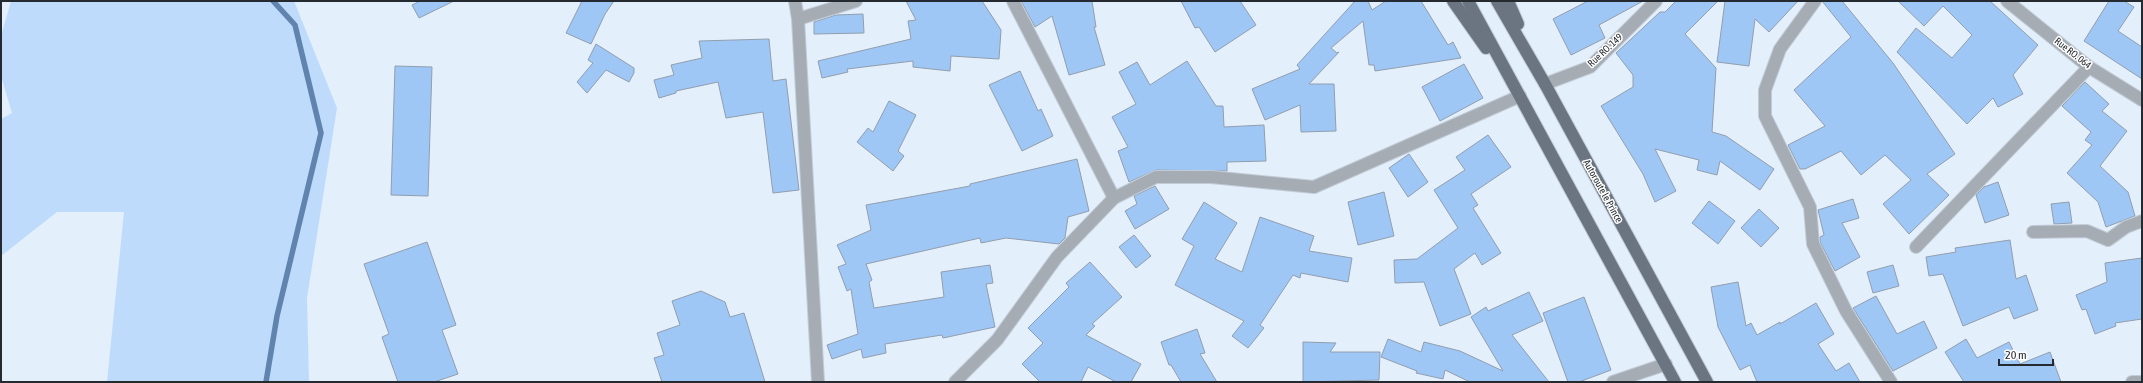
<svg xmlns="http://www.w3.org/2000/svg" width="2143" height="383" font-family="'Asap Condensed',sans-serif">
	<rect width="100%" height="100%" fill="#e4effc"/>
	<polygon fill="#bfdbfb" points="11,1 294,1 337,108 307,298 309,382 107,382 124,212 57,212 1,256 1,119 12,113 1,76 1,36"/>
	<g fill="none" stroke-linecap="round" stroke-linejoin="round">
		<polyline stroke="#6084ae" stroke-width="5.5" points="266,382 277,316 321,133 295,25 273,1"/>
	</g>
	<g fill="#9fc7f6" stroke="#919ead">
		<polygon points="420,1 454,1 419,18 412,5"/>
		<polygon points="582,1 614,1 605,14 591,44 566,33"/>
		<polygon points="906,1 982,1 1001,30 999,59 951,56 950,71 913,67 913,61 847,69 848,72 822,78 818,61 911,39 908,21 916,20"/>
		<polygon points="1021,1 1092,1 1096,27 1094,27 1105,65 1069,75 1052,16 1035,27"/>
		<polygon points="1181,1 1240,1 1256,25 1215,52 1199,27 1195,28"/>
		<polygon points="1355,1 1368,1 1372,10 1386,1 1421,1 1448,45 1453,42 1461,58 1375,71 1374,65 1369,65 1363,21 1331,48 1337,53 1339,52 1309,84 1334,84 1336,131 1301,132 1300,105 1265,120 1252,89 1300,69 1297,65"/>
		<polygon points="1588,1 1643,1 1599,25 1605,38 1571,55 1553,19"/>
		<polygon points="1676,1 1718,1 1685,34 1716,68 1712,132 1726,136 1774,169 1760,190 1720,161 1717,175 1697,170 1699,160 1655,149 1676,191 1655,202 1643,174 1601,106 1633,87 1633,75 1616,53 1660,12 1665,12"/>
		<polygon points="1725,1 1798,1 1769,32 1755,19 1749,66 1717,62"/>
		<polygon points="1822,1 1842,1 1893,63 1955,154 1927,174 1949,195 1909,234 1883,204 1911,180 1885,155 1861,175 1841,151 1805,169 1800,169 1788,145 1825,126 1794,90 1851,37"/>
		<polygon points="1898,1 1990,1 2038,45 2013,75 2023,94 1998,107 1993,98 1967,124 1897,52 1916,28 1952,58 1972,35 1943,6 1924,26"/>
		<polygon points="2109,1 2124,1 2134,7 2118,31 2142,47 2142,79 2084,41"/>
		<polygon points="863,14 864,33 814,34 814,22 836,15"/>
		<polygon points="769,39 773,81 786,79 799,190 773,193 763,112 726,118 718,82 676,91 676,93 659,98 654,80 674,75 671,65 702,58 699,41"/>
		<polygon points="596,44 634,68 634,73 629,82 606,70 587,93 577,82 593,63 588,60"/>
		<polygon points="1187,61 1216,106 1223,106 1224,127 1264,125 1266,161 1227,162 1227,171 1156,170 1129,182 1118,151 1128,147 1112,117 1136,104 1119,72 1137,62 1150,85"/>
		<polygon points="1464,64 1483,98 1440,121 1422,87"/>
		<polygon points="395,66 432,67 428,196 391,195"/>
		<polygon points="1020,71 1038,111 1041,109 1053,136 1022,151 989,85"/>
		<polygon points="2085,82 2109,104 2102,111 2127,131 2100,166 2128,192 2135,216 2106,227 2098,202 2067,173 2092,145 2085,140 2091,132 2062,106"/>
		<polygon points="889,101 916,115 898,151 904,156 893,171 857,142 868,128 873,132"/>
		<polygon points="1488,135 1511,167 1471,194 1478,205 1473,208 1501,253 1482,265 1475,253 1454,269 1471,314 1440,326 1424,282 1395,283 1394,260 1417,259 1458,228 1434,190 1465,170 1456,157"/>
		<polygon points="1409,154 1428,182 1408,197 1389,168"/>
		<polygon points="1077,159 1089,211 1068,217 1065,238 1059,244 1006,238 981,243 980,238 866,264 872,280 869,282 874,308 944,297 941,272 990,265 993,283 986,284 995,327 943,338 942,335 885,344 886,353 863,358 861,349 832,359 827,345 858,334 851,289 847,291 838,267 846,264 837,245 871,230 866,205 970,186 970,184"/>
		<polygon points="1998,182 2009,215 1985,223 1976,195 1984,187"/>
		<polygon points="1155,186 1169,209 1135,229 1125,211 1137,204 1134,196"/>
		<polygon points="1384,192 1394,236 1358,245 1348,202"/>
		<polygon points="1853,199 1859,218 1842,223 1860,257 1835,271 1820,242 1820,237 1824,235 1818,210"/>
		<polygon points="1709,201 1735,221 1718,244 1692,223"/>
		<polygon points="1204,202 1237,223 1215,259 1242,272 1260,217 1314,236 1309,251 1352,258 1348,282 1301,273 1300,278 1293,275 1260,325 1264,328 1248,348 1232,336 1244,321 1175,285 1194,246 1182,239"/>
		<polygon points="2069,202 2072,223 2054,224 2051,204"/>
		<polygon points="1759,209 1779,228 1761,247 1741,228"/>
		<polygon points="1134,235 1151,256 1136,268 1119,247"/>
		<polygon points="2010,240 2016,279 2026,275 2038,310 2014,319 2009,307 1963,326 1943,274 1929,276 1926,257 1956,252 1955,248"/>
		<polygon points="427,242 456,325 442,330 458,374 434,382 398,382 382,337 389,334 364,264"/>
		<polygon points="2142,258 2142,319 2115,323 2116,326 2095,334 2086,309 2082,310 2076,295 2107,282 2105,263"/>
		<polygon points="1090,262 1122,297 1092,324 1095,326 1086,335 1141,364 1131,382 1116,382 1088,367 1081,382 1040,382 1022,364 1043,343 1028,328 1069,287 1066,283"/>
		<polygon points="1893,265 1899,286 1873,293 1867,272"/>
		<polygon points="1738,282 1746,326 1751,323 1757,335 1780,322 1780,324 1816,303 1834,334 1818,344 1836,371 1849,363 1860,382 1757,382 1750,365 1740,370 1718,327 1711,287"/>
		<polygon points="701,291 725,302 730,317 744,313 765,382 662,382 654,358 664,355 657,333 680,325 672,301"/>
		<polygon points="1529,292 1543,321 1512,335 1549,382 1470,382 1445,370 1443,379 1416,373 1417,371 1381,357 1388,339 1421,352 1424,342 1460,351 1503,371 1471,317 1486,307 1488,311"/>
		<polygon points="1876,296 1897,334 1924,321 1937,348 1893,371 1853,308"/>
		<polygon points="1584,297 1611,370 1579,382 1568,382 1543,313"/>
		<polygon points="1197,329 1205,353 1200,354 1217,382 1181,382 1171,365 1169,365 1161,342"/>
		<polygon points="1966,339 1977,358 2009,342 2020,364 2050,352 2061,382 1964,382 1945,352"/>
		<polygon points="1303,342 1336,343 1330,352 1380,352 1379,380 1303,382"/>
	</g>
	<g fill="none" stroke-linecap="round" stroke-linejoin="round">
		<defs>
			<g id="minor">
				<polyline points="795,1 798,19 818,382"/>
				<polyline points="1013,1 1114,198"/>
				<polyline points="1815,1 1780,49 1765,90 1765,116 1810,207 1813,244 1846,311 1891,382"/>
				<polyline points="2007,1 2089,67 2142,100"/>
				<polyline points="798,19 856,1"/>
				<polyline points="1545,84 1590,67 1656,1"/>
				<polyline points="2033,232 2087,231 2108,240 2126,227 2142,221"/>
				<polyline points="1916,247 2089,67"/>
				<polyline points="955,382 997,340 1057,257 1114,198 1156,177 1211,177 1314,187 1520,96"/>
				<polyline points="1613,382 1666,364"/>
				<polyline points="2132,382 2142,382"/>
			</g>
			<g id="major">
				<polyline points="1453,1 1486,48"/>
				<polyline points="1468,1 1675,382"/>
				<polyline points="1497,1 1545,84 1707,382"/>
				<polyline points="1508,1 1518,24"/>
			</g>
		</defs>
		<use href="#minor" stroke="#c2ccd7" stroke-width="14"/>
		<use href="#major" stroke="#c2ccd7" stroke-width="14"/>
		<use href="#minor" stroke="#a6acb3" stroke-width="12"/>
		<use href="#major" stroke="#6b7582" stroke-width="12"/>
	</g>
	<g text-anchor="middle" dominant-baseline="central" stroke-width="3" stroke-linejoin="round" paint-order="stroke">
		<g font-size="10" fill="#252a30" stroke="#fff">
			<text transform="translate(1605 50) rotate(-43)">Rue RO. 149</text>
			<text transform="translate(2073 53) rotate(38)">Rue RO. 064</text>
			<text transform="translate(1603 191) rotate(61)">Autoroute le Prince</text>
		</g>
	</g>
	<rect width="2143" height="383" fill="none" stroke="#252a30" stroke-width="4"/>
	<path d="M1999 359v6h54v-6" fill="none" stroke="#252a30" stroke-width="2"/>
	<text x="2005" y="359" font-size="12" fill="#252a30" stroke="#ffffff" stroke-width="3" paint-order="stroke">20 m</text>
</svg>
